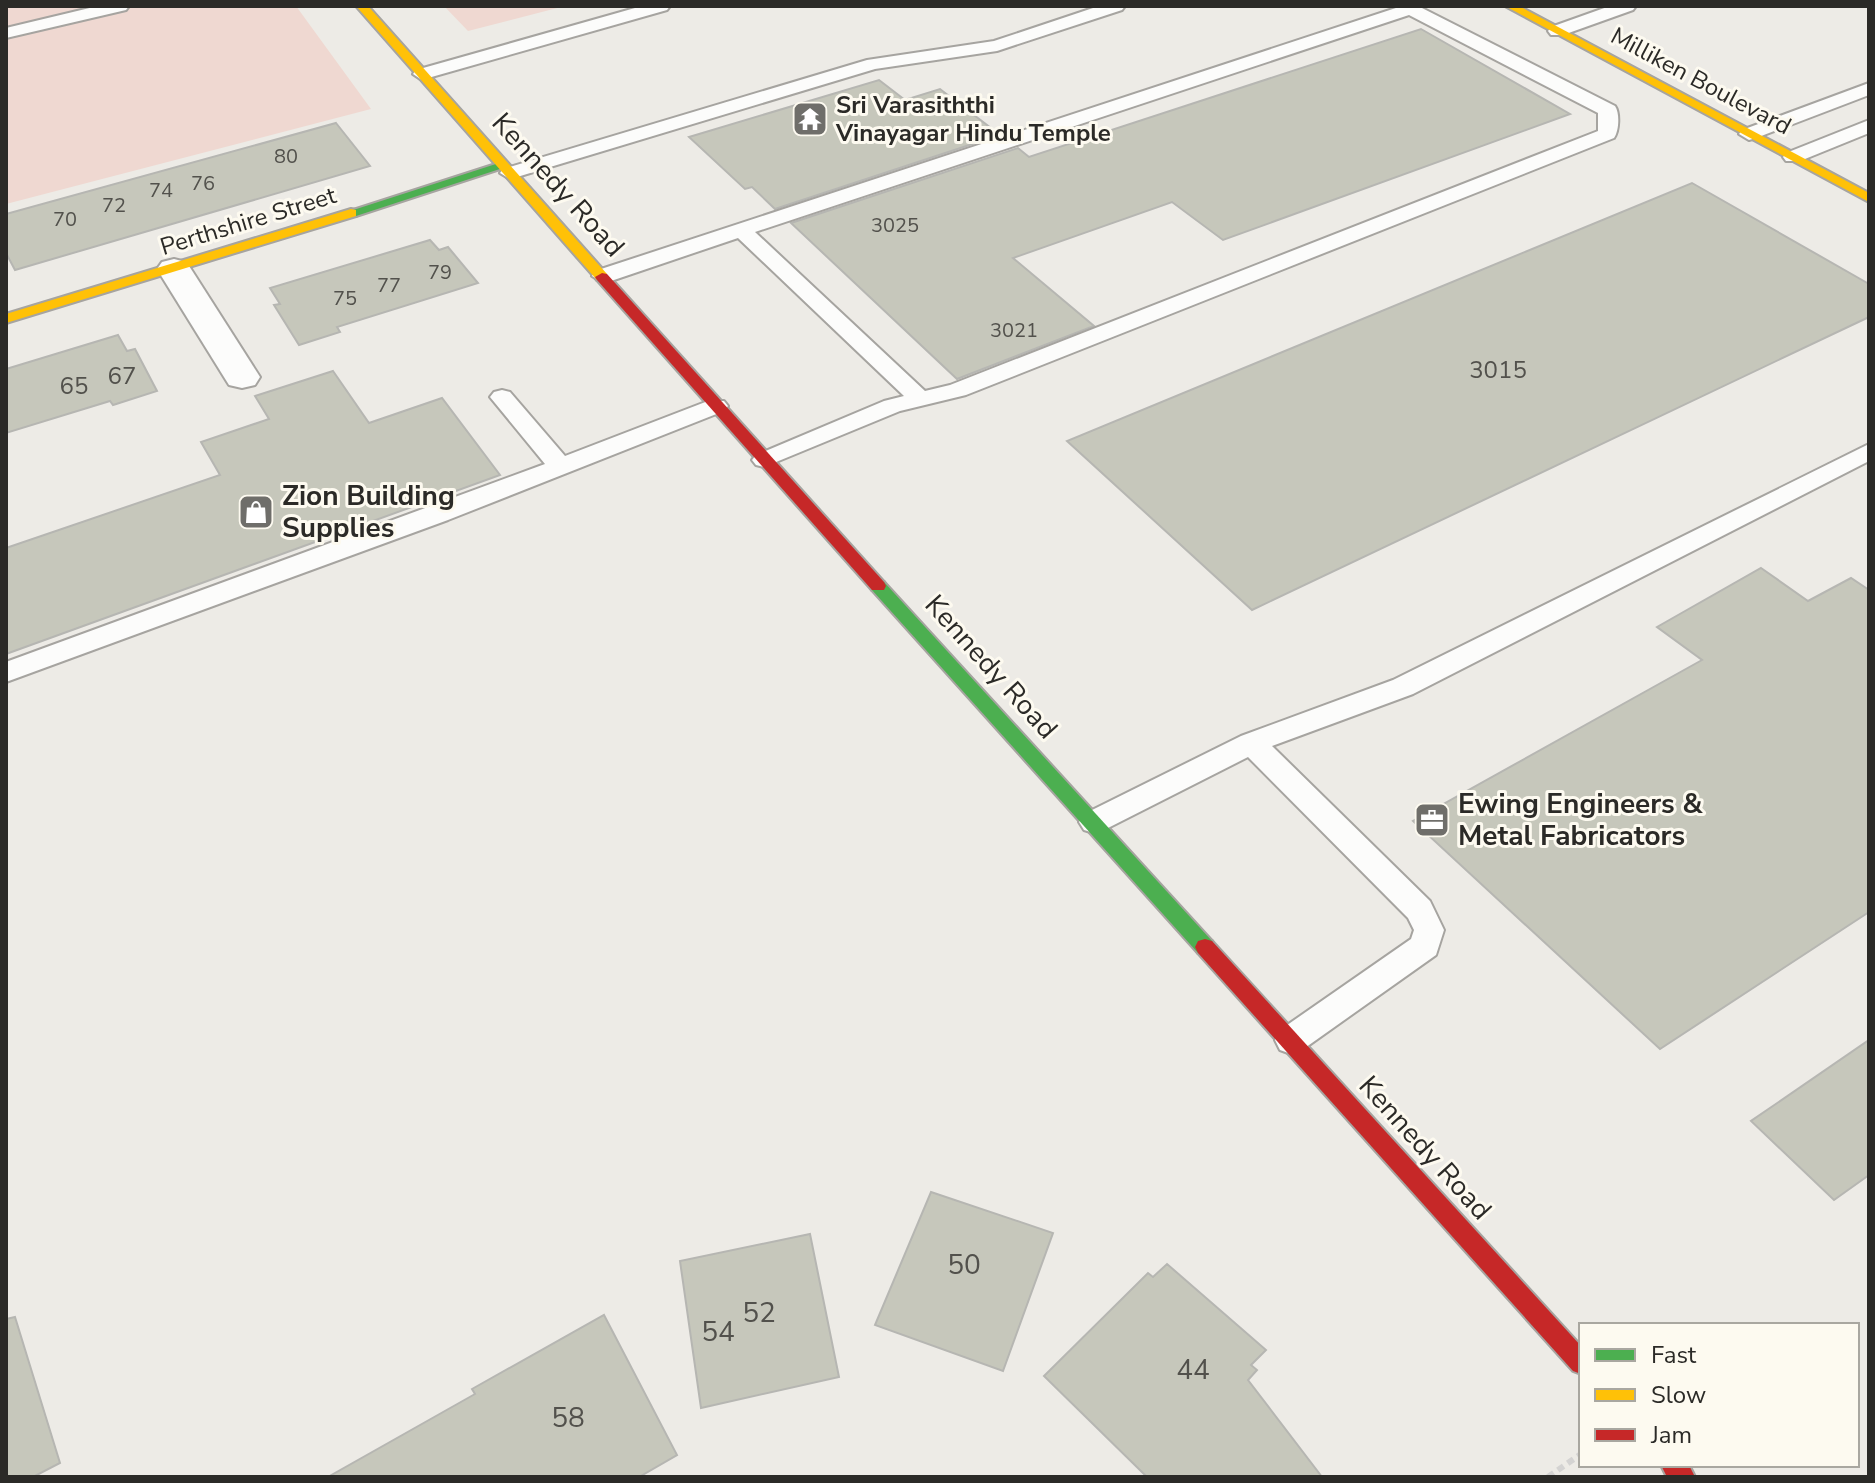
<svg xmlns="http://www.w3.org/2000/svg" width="1875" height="1483" font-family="'Nunito Sans',sans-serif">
	<rect width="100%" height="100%" fill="#edebe6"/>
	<g fill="#efd8d1">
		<polygon points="6,6 296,6 371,109 6,204"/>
		<polygon points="444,6 565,6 468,31"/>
	</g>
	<g fill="#c6c7bb" stroke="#b6b6b2" stroke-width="2">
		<polygon points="1421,29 1570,114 1223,240 1172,202 1013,258 1094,326 957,379 791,223 1018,148 1029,157"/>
		<polygon points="879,80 905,100 940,89 1000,135 775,209 752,187 745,189 689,137"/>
		<polygon points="336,123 370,166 15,270 6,253 6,214"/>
		<polygon points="1692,183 1869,284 1869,317 1252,610 1067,441"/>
		<polygon points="430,240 439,250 448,247 478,283 337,327 340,332 299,345 274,305 280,304 270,288"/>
		<polygon points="118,335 127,351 135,349 157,391 113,405 110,401 6,433 6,369"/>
		<polygon points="333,371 369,423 442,398 500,475 6,654 6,548 220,475 201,442 269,419 255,396"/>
		<polygon points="1761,568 1808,601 1851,578 1869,590 1869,912 1660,1049 1413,821 1702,660 1657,627"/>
		<polygon points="1869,1040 1869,1175 1834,1200 1751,1121"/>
		<polygon points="931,1192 1053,1233 1003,1371 875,1325"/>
		<polygon points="810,1234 839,1377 701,1408 680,1261"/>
		<polygon points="1167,1264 1266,1350 1251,1365 1257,1370 1248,1380 1322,1477 1147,1477 1044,1376 1148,1273 1153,1277"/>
		<polygon points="604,1315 677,1455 639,1477 328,1477 475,1394 472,1389"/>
		<polygon points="15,1317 60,1463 33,1477 6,1477 6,1319"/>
	</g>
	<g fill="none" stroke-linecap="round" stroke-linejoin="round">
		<defs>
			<g id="lane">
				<polygon points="98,6 129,6 126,10 6,38 6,28"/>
				<polygon points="642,6 670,6 667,10 428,78 422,80 413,74 416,70"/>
				<polygon points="1099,6 1125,6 1122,10 997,51 875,69 517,177 510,179 500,173 503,169 867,60 994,41"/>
				<path d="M1402 6H1418L1615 106C1620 113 1619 131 1614 138L966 395 900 411 764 467 756 465 752 460 756 455 884 401 904 396 738 238 611 281 603 282 592 276 595 271ZM1409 15 1598 113V131L950 385 925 391 755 232Z"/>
				<polygon points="1610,6 1636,6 1633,10 1563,35 1551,35 1548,31 1551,27"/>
				<polygon points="1869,83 1869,95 1756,138 1749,140 1739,134 1742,130"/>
				<polygon points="1869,120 1869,133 1800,161 1786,161 1783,157 1786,153"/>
				<polygon points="502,390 510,392 565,456 708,401 724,401 728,406 724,411 448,520 6,682 6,662 545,464 490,397 494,392"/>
				<polygon points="1869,444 1869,461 1413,694 1272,746 1430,901 1444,930 1436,955 1302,1050 1291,1054 1280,1050 1275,1040 1280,1030 1411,939 1414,930 1408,918 1248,757 1104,830 1094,833 1084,830 1079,822 1084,814 1241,736 1393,680"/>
			</g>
			<polygon id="street" points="174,259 186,262 191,269 260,377 255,385 242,388 229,385 224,377 157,269 162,262"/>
			<g id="fast">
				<polygon points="499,163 509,166 356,216 344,213"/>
				<polygon points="878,580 884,582 1212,941 1215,947 1212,953 1205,955 1198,953 872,590 870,586 872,582"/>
			</g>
			<g id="slow">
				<polygon points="356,6 368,6 607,274 607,280 597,280"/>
				<polygon points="1505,6 1519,6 1869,193 1869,202"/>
				<polygon points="351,209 356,210 356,216 6,323 6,314"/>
			</g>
			<g id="jam">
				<polygon points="602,273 607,274 884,582 886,586 884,590 872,590 597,280 595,277"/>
				<polygon points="1205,939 1212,941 1581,1346 1581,1374 1573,1371 1198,953 1195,947 1198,941"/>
				<polygon points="1661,1465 1689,1465 1695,1477 1667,1477"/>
			</g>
		</defs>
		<use href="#lane" stroke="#a6a4a0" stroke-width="4"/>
		<use href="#street" stroke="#a6a4a0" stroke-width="4"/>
		<use href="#fast" stroke="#a6a4a0" stroke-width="4"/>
		<use href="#slow" stroke="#a6a4a0" stroke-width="4"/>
		<use href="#jam" stroke="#a6a4a0" stroke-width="4"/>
		<polyline stroke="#d4d3d2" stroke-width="6" stroke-dasharray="7 5" stroke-linecap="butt" points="1548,1477 1581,1454"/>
		<use href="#lane" fill="#fcfcfb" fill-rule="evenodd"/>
		<use href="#street" fill="#fcfcfb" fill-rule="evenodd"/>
		<use href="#fast" fill="#4caf50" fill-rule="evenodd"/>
		<use href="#slow" fill="#ffc107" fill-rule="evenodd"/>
		<use href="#jam" fill="#c62828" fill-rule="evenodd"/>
	</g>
	<defs>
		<symbol id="temple-square" viewBox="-11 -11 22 22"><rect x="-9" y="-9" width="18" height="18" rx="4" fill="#6f6e6a" stroke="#fdfaf0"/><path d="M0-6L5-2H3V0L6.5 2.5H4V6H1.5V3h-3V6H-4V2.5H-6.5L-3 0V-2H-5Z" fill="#fff"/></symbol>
		<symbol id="shop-square" viewBox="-11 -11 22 22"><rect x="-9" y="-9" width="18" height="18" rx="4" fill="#6f6e6a" stroke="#fdfaf0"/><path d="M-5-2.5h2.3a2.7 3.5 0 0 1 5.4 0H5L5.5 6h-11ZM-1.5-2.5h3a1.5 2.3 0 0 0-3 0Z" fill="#fff"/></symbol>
		<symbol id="office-square" viewBox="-11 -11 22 22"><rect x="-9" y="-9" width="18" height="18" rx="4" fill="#6f6e6a" stroke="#fdfaf0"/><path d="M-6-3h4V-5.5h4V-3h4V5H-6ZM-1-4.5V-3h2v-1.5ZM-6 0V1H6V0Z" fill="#fff"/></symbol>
	</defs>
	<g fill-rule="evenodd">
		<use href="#temple-square" x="790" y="99" width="40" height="40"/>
		<use href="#shop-square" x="236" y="492" width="40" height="40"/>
		<use href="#office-square" x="1412" y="800" width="40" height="40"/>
	</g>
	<g text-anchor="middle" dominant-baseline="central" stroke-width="6" stroke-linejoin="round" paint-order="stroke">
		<g font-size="20" fill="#52514c">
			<text x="286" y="156">80</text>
			<text x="203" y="183">76</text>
			<text x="161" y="190">74</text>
			<text x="114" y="205">72</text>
			<text x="65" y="219">70</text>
			<text x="895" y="225">3025</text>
			<text x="440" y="272">79</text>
			<text x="389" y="285">77</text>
			<text x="345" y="298">75</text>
			<text x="1014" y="330">3021</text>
		</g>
		<g font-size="24" fill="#2b2a27" stroke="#fdfaf0">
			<text transform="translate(1701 81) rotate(28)">Milliken Boulevard</text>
			<text transform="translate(248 221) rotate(-17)">Perthshire Street</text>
		</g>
		<g font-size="24" font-weight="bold" fill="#2b2a27" stroke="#fdfaf0" text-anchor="start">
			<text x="836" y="105">Sri Varasiththi<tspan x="836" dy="28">Vinayagar Hindu Temple</tspan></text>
		</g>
		<g font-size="24" fill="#52514c">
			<text x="1498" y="370">3015</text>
			<text x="122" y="376">67</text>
			<text x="74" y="386">65</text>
		</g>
		<g font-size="28" fill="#2b2a27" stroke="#fdfaf0">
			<text transform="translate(558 185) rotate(48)">Kennedy Road</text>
			<text transform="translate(991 667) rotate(48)">Kennedy Road</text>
			<text transform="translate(1425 1148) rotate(48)">Kennedy Road</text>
		</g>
		<g font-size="28" font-weight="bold" fill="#2b2a27" stroke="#fdfaf0" text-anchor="start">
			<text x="282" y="496">Zion Building<tspan x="282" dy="32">Supplies</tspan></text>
			<text x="1458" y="804">Ewing Engineers &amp;<tspan x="1458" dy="32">Metal Fabricators</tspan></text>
		</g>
		<g font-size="28" fill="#52514c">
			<text x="964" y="1265">50</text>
			<text x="759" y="1313">52</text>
			<text x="718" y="1332">54</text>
			<text x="1193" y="1370">44</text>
			<text x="568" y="1418">58</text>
		</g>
	</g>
	<rect width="1875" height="1483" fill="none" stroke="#2b2a27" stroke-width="16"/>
	<rect x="1579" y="1323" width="280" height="144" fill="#fdfaf0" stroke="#a9a7a0" stroke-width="2"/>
	<rect x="1595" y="1349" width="40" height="12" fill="#4caf50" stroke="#a9a7a0" stroke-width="2"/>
	<text x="1651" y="1363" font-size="24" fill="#2b2a27">Fast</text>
	<rect x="1595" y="1389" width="40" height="12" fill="#ffc107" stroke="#a9a7a0" stroke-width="2"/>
	<text x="1651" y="1403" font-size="24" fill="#2b2a27">Slow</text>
	<rect x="1595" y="1429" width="40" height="12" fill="#c62828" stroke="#a9a7a0" stroke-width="2"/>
	<text x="1651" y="1443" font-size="24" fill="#2b2a27">Jam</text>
</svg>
